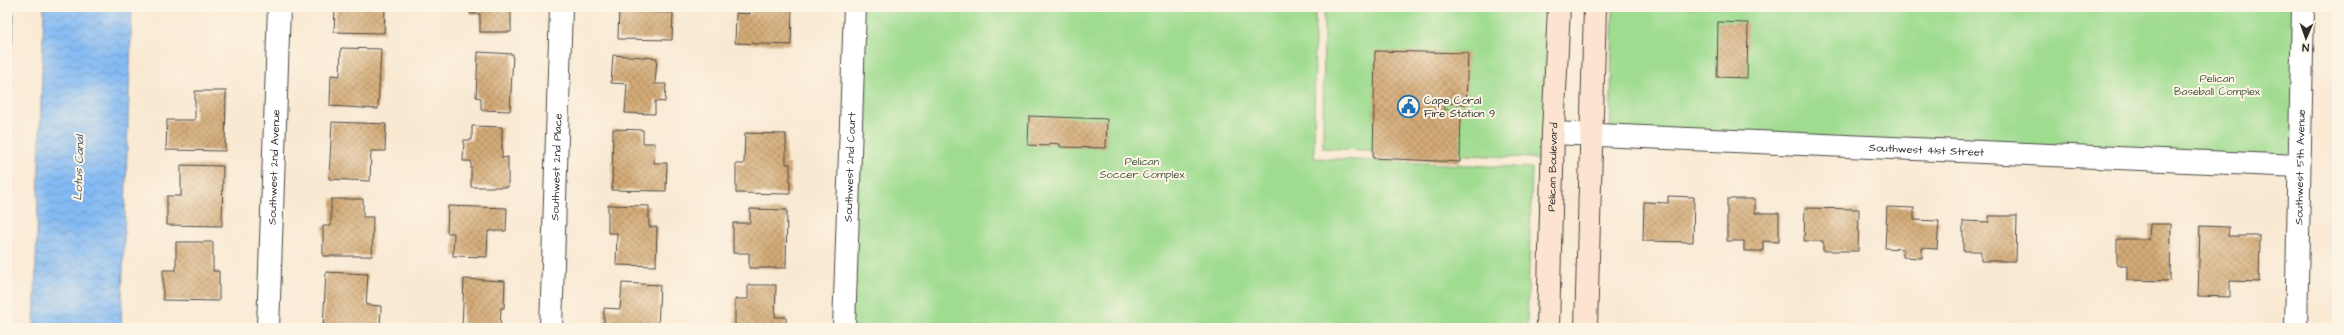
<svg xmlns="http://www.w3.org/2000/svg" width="2344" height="335" font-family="'Architects Daughter',sans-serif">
	<defs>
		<pattern id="water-waves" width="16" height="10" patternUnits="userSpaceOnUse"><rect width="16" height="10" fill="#84baf3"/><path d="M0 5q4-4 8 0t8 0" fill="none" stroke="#6c97c5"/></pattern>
		<pattern id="building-cross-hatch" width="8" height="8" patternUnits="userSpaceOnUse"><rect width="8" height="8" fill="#d4ab77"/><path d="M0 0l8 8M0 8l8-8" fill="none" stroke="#ac8b62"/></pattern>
	</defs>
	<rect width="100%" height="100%" fill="#fcf5e5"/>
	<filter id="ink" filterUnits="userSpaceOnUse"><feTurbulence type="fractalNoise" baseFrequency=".025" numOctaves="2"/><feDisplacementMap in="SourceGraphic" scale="8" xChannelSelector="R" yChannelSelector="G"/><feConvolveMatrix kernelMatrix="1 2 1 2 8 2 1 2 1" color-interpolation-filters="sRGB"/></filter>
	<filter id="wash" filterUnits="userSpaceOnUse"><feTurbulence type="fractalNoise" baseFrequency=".012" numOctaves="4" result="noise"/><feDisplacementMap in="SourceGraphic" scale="16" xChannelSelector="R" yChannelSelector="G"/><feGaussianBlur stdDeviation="0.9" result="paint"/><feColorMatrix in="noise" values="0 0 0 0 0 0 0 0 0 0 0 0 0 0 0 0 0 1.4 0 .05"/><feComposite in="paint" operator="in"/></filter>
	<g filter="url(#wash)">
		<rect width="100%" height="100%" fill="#f9e9d3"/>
		<g fill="#9fdc90" stroke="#65845e">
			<polygon points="854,7 1315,7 1314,158 1532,168 1527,328 844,328"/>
			<polygon points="1324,7 1548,7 1537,328 1541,166 1538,160 1532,158 1323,148"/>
			<polygon points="1613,7 2303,7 2299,166 1610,135"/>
		</g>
		<polygon fill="url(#water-waves)" stroke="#58728f" points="44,7 132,7 121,328 34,328"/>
		<g id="blocks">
			<g fill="url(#building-cross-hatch)">
				<polygon points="7,7 12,7 11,46 7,46"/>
				<polygon points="335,7 385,7 384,33 334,32"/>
				<polygon points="470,7 511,7 511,32 480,32 480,14 470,14"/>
				<polygon points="619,7 650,7 650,12 673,13 672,40 618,39"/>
				<polygon points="750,7 792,7 791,45 735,43 736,13 750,14"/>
				<polygon points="1718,22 1748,23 1747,78 1717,77"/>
				<polygon points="341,48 381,49 378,109 330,106 331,75 340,76"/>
				<polygon points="1375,51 1468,53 1466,104 1444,103 1444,109 1461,110 1460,162 1373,158"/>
				<polygon points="478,52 513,54 510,111 481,110 481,98 476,97"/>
				<polygon points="613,55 657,58 655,84 666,84 665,102 655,101 655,114 625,113 627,84 611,83"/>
				<polygon points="195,91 226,91 225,151 166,150 167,120 195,120"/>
				<polygon points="7,104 10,104 9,151 7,151"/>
				<polygon points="1029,116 1107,119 1106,148 1060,147 1060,144 1049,143 1049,146 1028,145"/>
				<polygon points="332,122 386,124 385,151 371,151 370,181 329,179"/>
				<polygon points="472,126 502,127 502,158 508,157 508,187 471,187 471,161 463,161 464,140 472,140"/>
				<polygon points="613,129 643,130 643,143 655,143 654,163 667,163 666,191 612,190"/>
				<polygon points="745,133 786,134 786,164 790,164 790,194 736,193 736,164 744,164"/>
				<polygon points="181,165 223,166 222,226 167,225 167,196 181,196"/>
				<polygon points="1668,196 1694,197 1693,242 1643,241 1644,202 1668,203"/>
				<polygon points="331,199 363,199 363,217 373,217 372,256 323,256 323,226 331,226"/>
				<polygon points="1727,199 1755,199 1755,213 1779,213 1779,242 1763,241 1763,251 1744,251 1744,241 1727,241"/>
				<polygon points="608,205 649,206 649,227 657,227 656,266 616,265 617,233 608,233"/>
				<polygon points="448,206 507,208 506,231 488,231 487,257 453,256 454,233 447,233"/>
				<polygon points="1887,207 1914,208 1914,220 1939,221 1937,249 1922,248 1922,258 1903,257 1903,249 1885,248"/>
				<polygon points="1805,208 1859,209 1858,251 1823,251 1823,241 1804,241"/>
				<polygon points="750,209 787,210 786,268 749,268 749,253 733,253 733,223 750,223"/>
				<polygon points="1989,216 2017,216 2016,261 1981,261 1981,251 1963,251 1963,221 1989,222"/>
				<polygon points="2150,224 2171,224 2170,281 2127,280 2127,265 2117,265 2117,239 2149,239"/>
				<polygon points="2200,226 2229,227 2228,236 2260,236 2259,282 2230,281 2230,297 2198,296"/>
				<polygon points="176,242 213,242 213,271 219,271 219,301 163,300 163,270 176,270"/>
				<polygon points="326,272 368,274 366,305 381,306 380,328 323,328"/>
				<polygon points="464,279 505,281 504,308 501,308 500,328 462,328"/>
				<polygon points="622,283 660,285 658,328 604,328 604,308 620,309"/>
				<polygon points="748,285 776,285 775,317 786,317 786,328 735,328 735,299 748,299"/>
			</g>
		</g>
	</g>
	<g filter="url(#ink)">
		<use href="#blocks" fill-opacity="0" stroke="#4a4844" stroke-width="1"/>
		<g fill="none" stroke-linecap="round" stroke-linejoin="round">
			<defs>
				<g id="street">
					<path id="s1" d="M1553 133 2299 166"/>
					<path id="s2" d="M268 328 279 7"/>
					<path id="s3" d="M551 328 561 7"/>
					<path id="s4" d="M844 328 855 7"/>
					<path id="s5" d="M2296 328 2303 7"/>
				</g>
				<g id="secondary">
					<path id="s6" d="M1548 328 1553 133 1559 7"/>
					<polyline points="1586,328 1595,7"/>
				</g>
			</defs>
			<use href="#street" stroke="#4a4844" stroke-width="24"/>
			<use href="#secondary" stroke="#4a4844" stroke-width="24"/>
			<use href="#street" stroke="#fff" stroke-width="22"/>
			<use href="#secondary" stroke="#fde4d0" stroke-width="22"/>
		</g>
	</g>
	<defs>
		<symbol id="civic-ring" viewBox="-11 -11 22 22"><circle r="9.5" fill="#fcf5e5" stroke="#1f6fb2" stroke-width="1.5"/><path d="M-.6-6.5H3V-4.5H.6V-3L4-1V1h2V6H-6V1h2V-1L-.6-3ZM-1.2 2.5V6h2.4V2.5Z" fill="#1f6fb2"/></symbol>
	</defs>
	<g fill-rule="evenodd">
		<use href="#civic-ring" x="1396" y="94" width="25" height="25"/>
	</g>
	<g text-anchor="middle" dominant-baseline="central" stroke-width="4" stroke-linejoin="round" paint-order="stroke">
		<g font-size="11" fill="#485744" stroke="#fcf5e5">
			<text x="2217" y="78">Pelican<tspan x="2217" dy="13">Baseball Complex</tspan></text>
			<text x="1142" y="161">Pelican<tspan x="1142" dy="13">Soccer Complex</tspan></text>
		</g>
		<g font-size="11" fill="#2b2b2b" stroke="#fcf5e5" text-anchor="start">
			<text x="1424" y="100">Cape Coral<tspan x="1424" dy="13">Fire Station 9</tspan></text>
		</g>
		<g font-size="11" fill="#2b2b2b" stroke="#fcf5e5">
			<text stroke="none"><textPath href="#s1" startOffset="374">Southwest 41st Street</textPath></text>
			<text stroke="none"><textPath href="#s4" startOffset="161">Southwest 2nd Court</textPath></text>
			<text stroke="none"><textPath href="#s6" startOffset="161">Pelican Boulevard</textPath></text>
			<text stroke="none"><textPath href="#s5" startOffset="161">Southwest 5th Avenue</textPath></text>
			<text stroke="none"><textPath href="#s2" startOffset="161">Southwest 2nd Avenue</textPath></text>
			<text stroke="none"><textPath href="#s3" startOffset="161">Southwest 2nd Place</textPath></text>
		</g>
		<g font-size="12" font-style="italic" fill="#465667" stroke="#fcf5e5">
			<text transform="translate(79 168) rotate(-88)">Lotus Canal</text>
		</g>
	</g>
	<rect width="2344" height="335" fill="none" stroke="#fcf5e5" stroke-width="24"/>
	<g transform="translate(2306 38) rotate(182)" stroke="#fcf5e5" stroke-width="3" paint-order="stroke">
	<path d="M0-3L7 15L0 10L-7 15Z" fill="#2b2b2b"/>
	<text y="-6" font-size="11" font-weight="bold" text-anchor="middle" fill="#2b2b2b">N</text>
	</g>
</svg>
